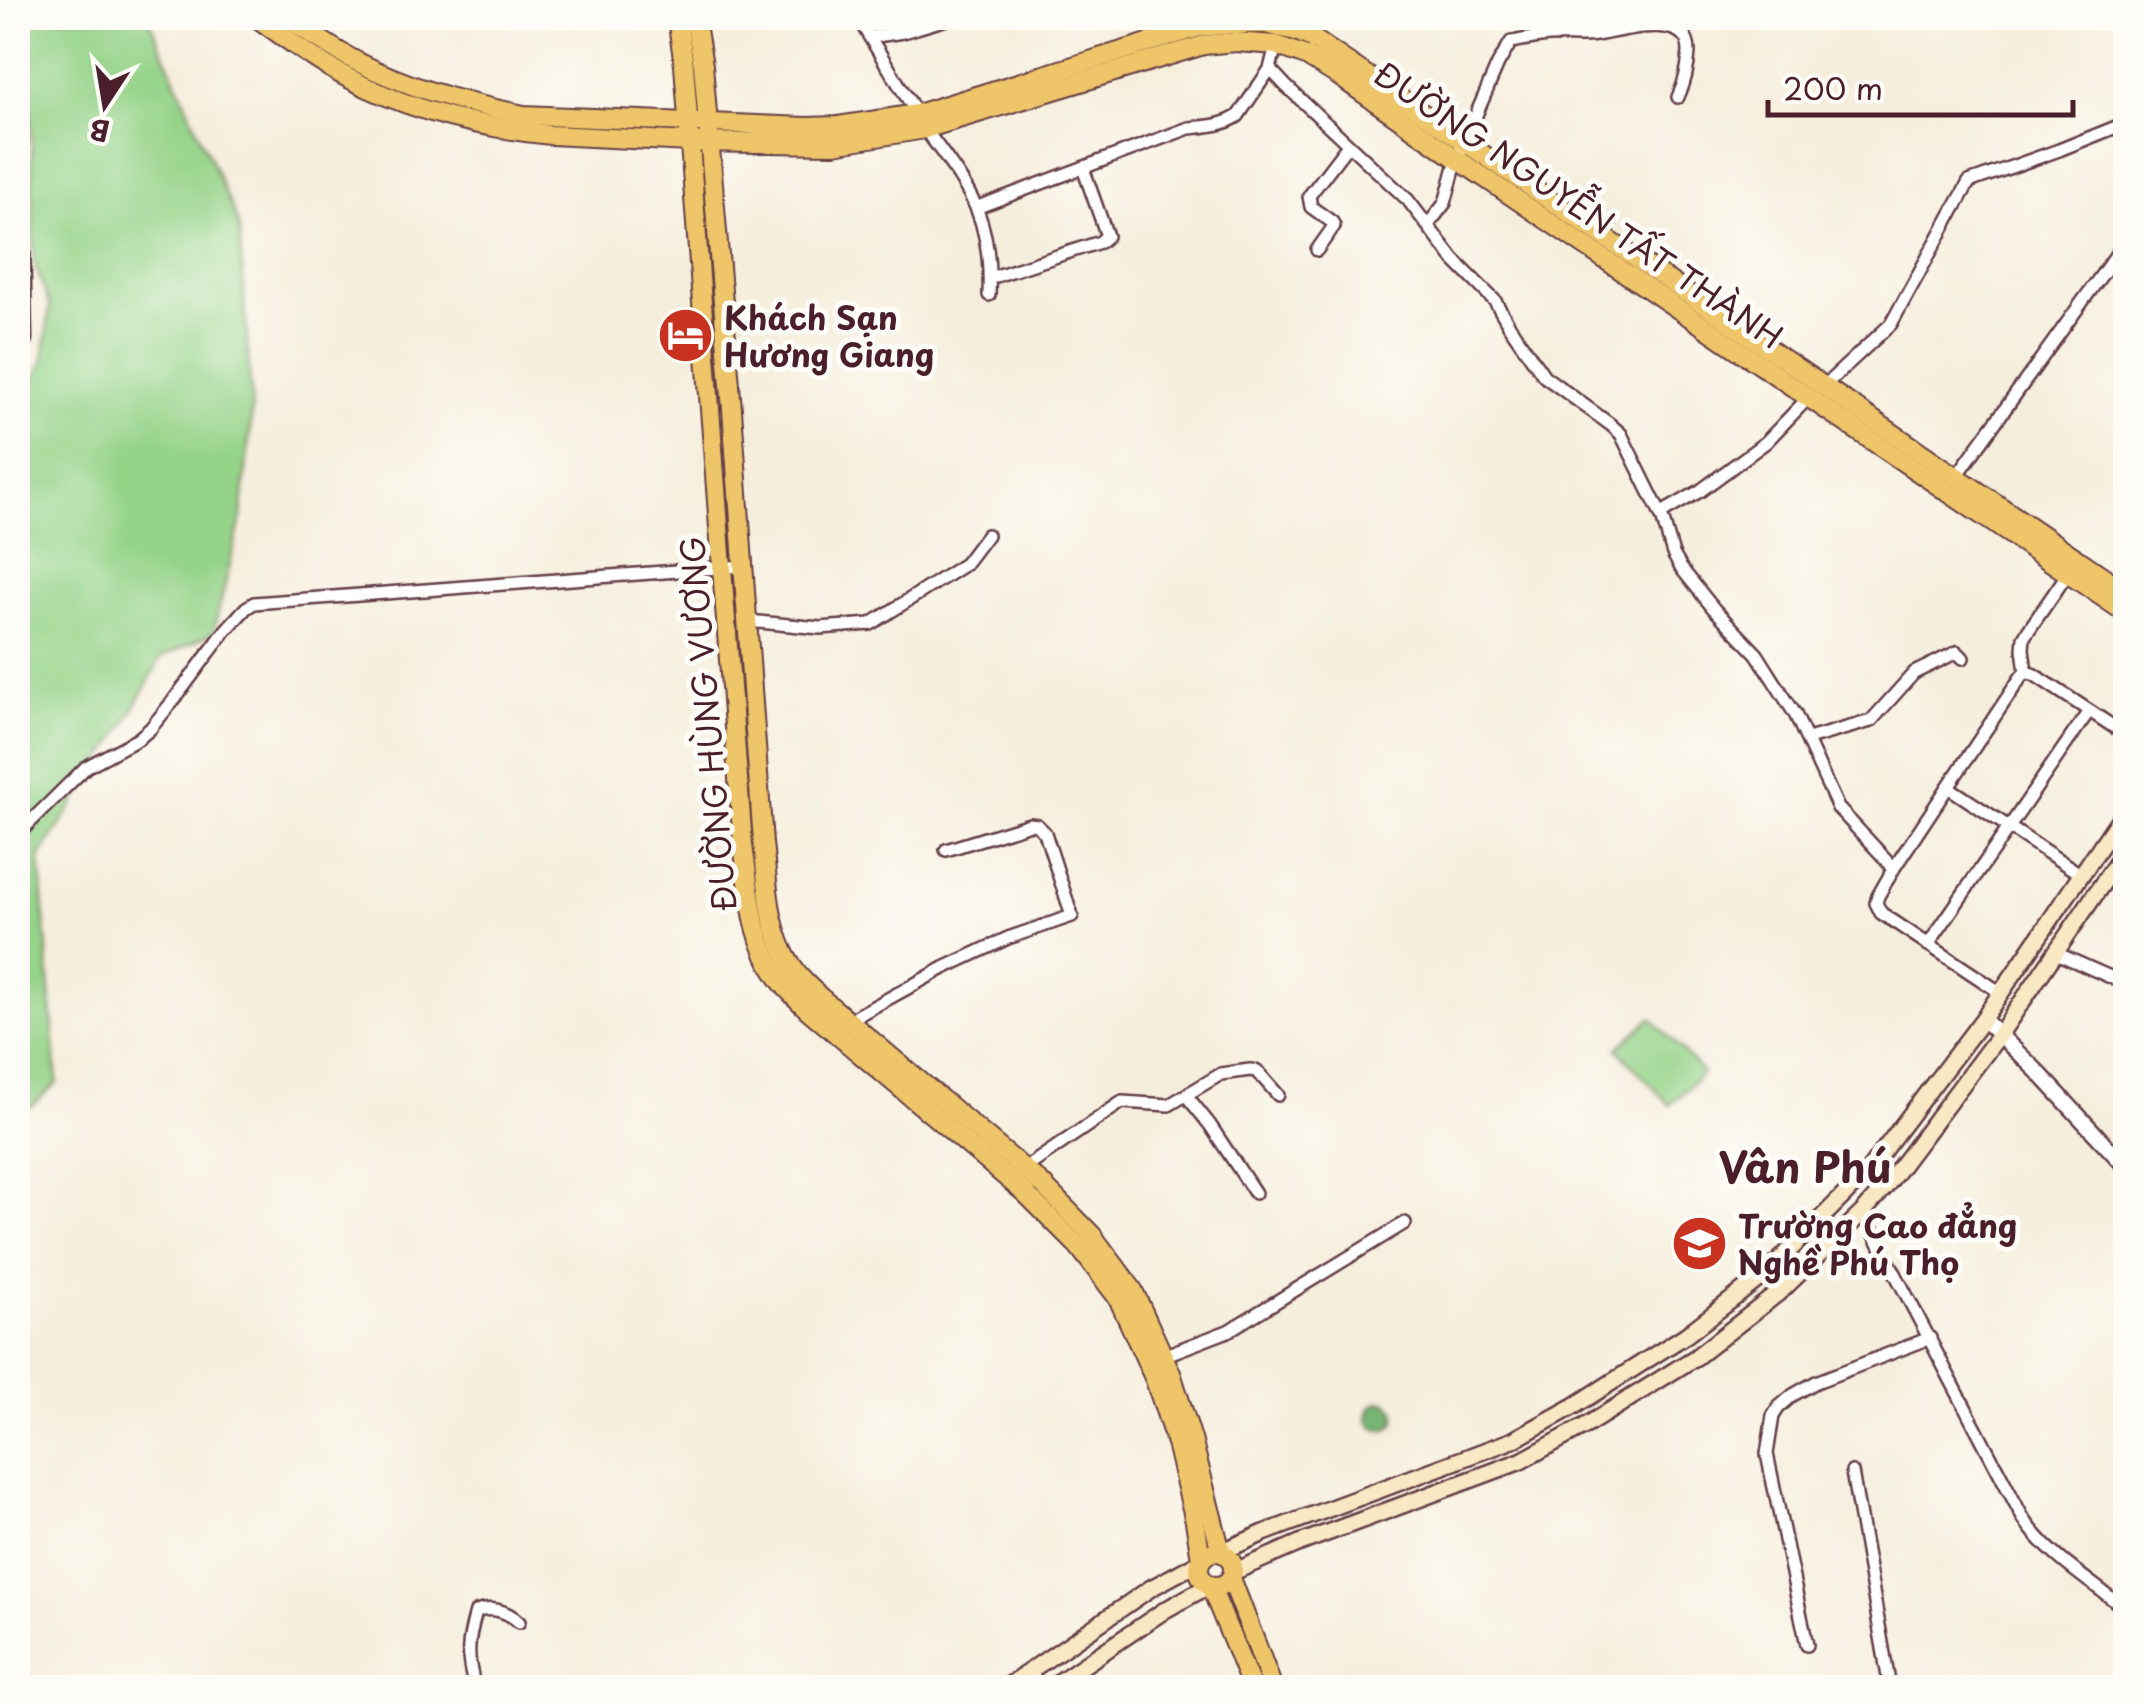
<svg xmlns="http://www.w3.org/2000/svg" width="2143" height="1705" font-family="'Playpen Sans',sans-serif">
	<rect width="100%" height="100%" fill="#fdfcf7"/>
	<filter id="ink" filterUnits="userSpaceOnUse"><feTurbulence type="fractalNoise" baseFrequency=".01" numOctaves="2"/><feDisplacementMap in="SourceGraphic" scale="20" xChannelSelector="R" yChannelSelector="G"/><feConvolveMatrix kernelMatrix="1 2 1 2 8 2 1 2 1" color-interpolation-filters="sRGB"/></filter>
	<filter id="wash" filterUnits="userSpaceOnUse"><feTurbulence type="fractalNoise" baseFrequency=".0048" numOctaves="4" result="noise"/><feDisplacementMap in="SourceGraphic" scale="40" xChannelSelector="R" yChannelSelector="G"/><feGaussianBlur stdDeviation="2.25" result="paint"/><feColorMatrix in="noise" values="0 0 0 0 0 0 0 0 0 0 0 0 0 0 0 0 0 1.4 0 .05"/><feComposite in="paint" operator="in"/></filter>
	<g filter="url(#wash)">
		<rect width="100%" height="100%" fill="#f6eedc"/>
		<g fill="#94d388" stroke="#6f795a" stroke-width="2.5">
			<polygon points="29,18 146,18 152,26 239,225 252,410 241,519 213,633 161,658 126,723 40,856 57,1083 32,1106 18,1110 18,407 43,362 50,306 34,263"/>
			<polygon points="1651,1018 1703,1073 1670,1105 1617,1049"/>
		</g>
		<circle fill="#77b574" stroke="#606a50" stroke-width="2.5" cx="1382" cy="1416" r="14"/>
	</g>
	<g filter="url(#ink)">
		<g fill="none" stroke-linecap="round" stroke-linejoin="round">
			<defs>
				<g id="minor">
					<polyline points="858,18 917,114"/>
					<polyline points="870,37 903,32 950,18"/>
					<polyline points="1270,69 1286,86 1408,200 1454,260 1495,301 1510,327 1544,376 1611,425 1621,434 1662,517 1673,554 1681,568 1714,609 1757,654 1795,714 1838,808 1894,868"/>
					<path d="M925 129C970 191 992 215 989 295"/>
					<path d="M978 207 1189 128C1207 126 1223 126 1238 116L1270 69 1276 45"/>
					<path d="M1428 225 1445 203 1457 159 1498 64 1511 42C1524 40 1536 37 1549 36 1565 35 1581 37 1596 35 1621 31 1689 10 1689 52 1688 69 1685 83 1678 97"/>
					<polyline points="1317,250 1334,226 1332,222 1311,207 1309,196 1348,145"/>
					<polyline points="990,278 1100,242 1107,236 1083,168"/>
					<polyline points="1823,387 1891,324 1969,182 2059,150 2126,123"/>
					<polyline points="1956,477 2126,241"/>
					<polyline points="1660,514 1700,491 1766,442 1809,397"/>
					<polyline points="748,621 820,628 871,624 965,564 987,535"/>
					<polyline points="2026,672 2035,675 2126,735"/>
					<polyline points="2026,672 2023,649 2024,637 2068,573"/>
					<polyline points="1808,739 1871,721 1914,673 1957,652 1963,658"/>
					<polyline points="1948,787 2080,874"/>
					<polyline points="18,834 86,767 138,739 150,729 173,701 226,630 246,608 254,603 743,566"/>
					<polyline points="1928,945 2089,711"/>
					<polyline points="2056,953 2126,984"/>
					<polyline points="2001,993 1881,913 1876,903 1878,896 1894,868 2021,677 2026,672"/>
					<polyline points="844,1023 944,968 1008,938 1072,916 1045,833 1037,825 1030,824 946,850"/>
					<polyline points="1186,1095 1210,1125 1255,1193"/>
					<polyline points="1024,1169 1122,1102 1169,1105 1221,1074 1250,1070 1257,1071 1278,1095"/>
					<path d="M1863 1212 2023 1518C2049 1557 2090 1580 2126 1610"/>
					<polyline points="1163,1356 1228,1331 1405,1223"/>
					<polyline points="1852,1472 1890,1688"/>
					<polyline points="1807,1645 1767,1454 1773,1416 1779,1407 1793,1395 1816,1382 1930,1338"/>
					<polyline points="1031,1670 1039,1688"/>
					<path d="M475 1688C466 1656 467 1643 476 1612 491 1606 507 1611 519 1622"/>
				</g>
				<g id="tertiary">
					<polyline points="18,18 24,339 18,367"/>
					<polyline points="1983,1019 2038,1072 2126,1167"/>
				</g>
				<g id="secondary">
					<polyline points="1221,1552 1264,1533 1513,1440 1576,1405 1686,1335 1769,1271 1867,1172 1983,1019 2126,809"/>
					<polyline points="1233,1572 1300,1543 1521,1461 1587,1425 1696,1357 1782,1290 1863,1212 1886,1186 2000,1034 2126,849"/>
					<polyline points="1005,1688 1151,1588 1201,1561"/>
					<polyline points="1050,1688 1165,1610 1210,1585"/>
				</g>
				<g id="primary">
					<path d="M257 18C286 39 316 61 348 78 410 111 482 128 551 135L690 142 834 144 925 129 1204 45 1236 42 1276 45 1306 56 1340 77 1457 159 2126 613"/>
					<path d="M287 18C311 33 335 51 360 63 411 89 468 104 524 115L806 127 838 126 917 114 1200 27 1233 24H1265L1296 31 1312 38 2126 592"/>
				</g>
				<g id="trunk">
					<path d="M677 18 684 65 743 845C750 891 751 941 780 980 788 991 798 1000 807 1009L1025 1193 1079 1247 1118 1298 1155 1380 1176 1443 1195 1521 1201 1559"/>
					<path d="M695 18 703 65 732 409 763 843C768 885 768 932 793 968 800 979 811 988 820 997L1042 1184 1092 1235 1133 1290 1171 1373 1192 1439 1221 1552"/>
					<circle cx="1216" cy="1569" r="17"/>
					<polyline points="1231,1578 1273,1688"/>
					<polyline points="1210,1585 1252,1688"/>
				</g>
			</defs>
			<use href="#minor" stroke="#643e46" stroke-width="16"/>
			<use href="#tertiary" stroke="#643e46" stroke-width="19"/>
			<use href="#secondary" stroke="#643e46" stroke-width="20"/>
			<use href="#primary" stroke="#643e46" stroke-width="22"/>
			<use href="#trunk" stroke="#643e46" stroke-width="22"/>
			<use href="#minor" stroke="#fff" stroke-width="11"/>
			<use href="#tertiary" stroke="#fff" stroke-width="14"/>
			<use href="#secondary" stroke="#f8e8c3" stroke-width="15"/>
			<use href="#primary" stroke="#eec569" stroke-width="18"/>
			<use href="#trunk" stroke="#eec569" stroke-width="18"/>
		</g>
	</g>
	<defs>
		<symbol id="hotel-disc" viewBox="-11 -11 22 22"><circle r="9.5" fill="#c8321e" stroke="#fdfcf7"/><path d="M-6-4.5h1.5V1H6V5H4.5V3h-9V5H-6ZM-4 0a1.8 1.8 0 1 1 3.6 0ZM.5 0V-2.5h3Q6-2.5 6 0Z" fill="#fff"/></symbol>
		<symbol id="university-disc" viewBox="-11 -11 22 22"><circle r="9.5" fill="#c8321e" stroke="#fdfcf7"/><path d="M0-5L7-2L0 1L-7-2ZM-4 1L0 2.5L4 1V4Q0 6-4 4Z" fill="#fff"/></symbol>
	</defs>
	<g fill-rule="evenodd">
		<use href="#hotel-disc" x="654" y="304" width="63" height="63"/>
		<use href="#university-disc" x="1668" y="1212" width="63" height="63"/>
	</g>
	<g text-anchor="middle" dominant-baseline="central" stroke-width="10" stroke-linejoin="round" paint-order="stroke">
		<g font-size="32" fill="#4a1f2b" stroke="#fdfcf7">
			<text transform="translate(1579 204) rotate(34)">ĐƯỜNG NGUYỄN TẤT THÀNH</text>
			<text transform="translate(707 724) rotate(-95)">ĐƯỜNG HÙNG VƯƠNG</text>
		</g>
		<g font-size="32" font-weight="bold" fill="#4a1f2b" stroke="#fdfcf7" text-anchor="start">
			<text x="724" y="317">Khách Sạn<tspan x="724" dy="37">Hương Giang</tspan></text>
			<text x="1738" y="1225">Trường Cao đẳng<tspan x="1738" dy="37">Nghề Phú Thọ</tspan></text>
		</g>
		<g font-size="42" font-weight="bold" fill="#4a1f2b" stroke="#fdfcf7">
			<text x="1805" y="1165">Vân Phú</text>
		</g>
	</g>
	<rect width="2143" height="1705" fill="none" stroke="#fdfcf7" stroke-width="60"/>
	<g transform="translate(105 105) rotate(192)" stroke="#fdfcf7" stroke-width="8" paint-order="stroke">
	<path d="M0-8L18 38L0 25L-18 38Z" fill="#4a1f2b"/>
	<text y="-15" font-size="28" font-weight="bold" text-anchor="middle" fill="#4a1f2b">B</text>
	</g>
	<path d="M1768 100v15h305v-15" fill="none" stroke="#4a1f2b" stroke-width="5"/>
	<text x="1783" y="100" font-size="30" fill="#4a1f2b" stroke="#fdfcf7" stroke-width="8" paint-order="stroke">200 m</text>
</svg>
